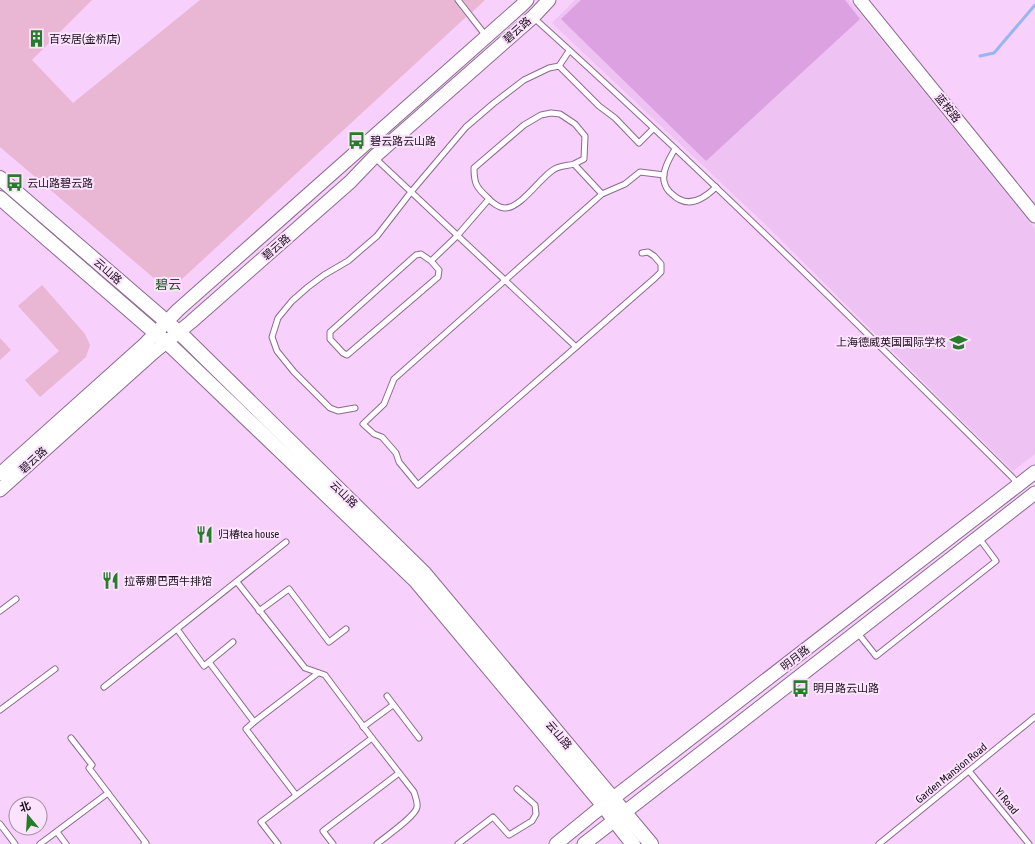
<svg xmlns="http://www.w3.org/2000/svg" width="1035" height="844" font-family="'Asap Condensed','Noto Sans SC',sans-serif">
	<rect width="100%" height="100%" fill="#f7d0fb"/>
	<polygon fill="#eec2f2" points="575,0 849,0 1035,229 1035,454 1013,471 767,226 552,23"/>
	<polygon fill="#dba1e1" points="581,0 845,0 860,19 706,161 561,19"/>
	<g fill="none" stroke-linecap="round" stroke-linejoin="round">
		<polyline stroke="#97b6f1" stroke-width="3" points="980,56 994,53 1035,5"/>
	</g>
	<g fill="#e9b6d3">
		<polygon points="0,0 92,0 32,60 73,103 200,0 454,0 455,2 466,17 169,291 0,147"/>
		<polygon points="463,0 485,0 472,12"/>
		<polygon points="42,285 85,334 90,345 86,357 40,397 25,380 59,351 18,306"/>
		<polygon points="0,338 11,350 0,360"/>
	</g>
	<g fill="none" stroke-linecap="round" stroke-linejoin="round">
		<defs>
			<g id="service">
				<polyline points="458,0 486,36"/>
				<path d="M534 18C698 166 855 321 1012 477L1019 485"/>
				<polyline points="559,66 569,51"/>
				<path d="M675 149C670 157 662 171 664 181 665 186 668 191 672 194 687 209 703 200 716 187"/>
				<polyline points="374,157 576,347 655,278 661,272 661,264 654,256 648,252 642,253"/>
				<path d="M574 164 584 159 585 136 575 124 560 114 551 113 541 115 524 125 474 168C474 183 476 187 487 197 491 202 499 208 505 208 521 208 540 178 553 170 558 166 567 166 574 164L602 194"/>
				<polyline points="431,261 421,254 416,255 330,332 330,339 343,353 347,355 438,277 439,270 431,261 457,236 489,199"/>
				<polyline points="576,347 418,485 399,462 396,453 382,437 374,434 363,424 384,404 394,379 602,194 625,184 640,172 664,175"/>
				<polyline points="355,408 338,411 330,408 294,372 277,351 272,337 278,318 292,301 308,287 324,275 348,261 377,236 411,192 466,127 494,103 524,80 549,68 559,66 599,106 615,118 639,143 653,129"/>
				<path d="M237 582 305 668 325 675 372 738 414 792C415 796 418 802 417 807 416 816 385 837 377 844"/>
				<polyline points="0,611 16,599"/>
				<polyline points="259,611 289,589 329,642 346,629"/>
				<polyline points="177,629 204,666 233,642"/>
				<polyline points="857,632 876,656 996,561 979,538"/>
				<polyline points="209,662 254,722 318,673"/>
				<polyline points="104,687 286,542"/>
				<polyline points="387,696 419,738"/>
				<polyline points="0,710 55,669"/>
				<polyline points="254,722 246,729 296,795"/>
				<polyline points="363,727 393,705"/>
				<polyline points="969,771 1029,844"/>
				<polyline points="108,793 146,843 144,844"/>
				<polyline points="0,824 15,844"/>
				<polyline points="57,832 66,844"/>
				<polyline points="40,844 108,793 89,768 92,765 71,738"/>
				<polyline points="278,844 261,822 372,738"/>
				<polyline points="333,844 323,831 399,773"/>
				<polyline points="458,844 493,817 509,835 532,821 536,814 535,805 517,789"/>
				<polyline points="879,844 1035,717"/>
			</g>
			<g id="tertiary">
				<polyline points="860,0 1035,216"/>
				<polyline points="0,474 145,344 178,310 521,6 527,0"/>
				<polyline points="0,490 154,352 191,322 350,182 374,157 533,17 549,0"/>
				<polyline points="556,844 594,813 1035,472"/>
				<polyline points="584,844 1035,493"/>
			</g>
			<g id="secondary">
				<polyline points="0,178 160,316 185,338 424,573 651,844"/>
				<polyline points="0,198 173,348 416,581 604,806 614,820 633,844"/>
			</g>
		</defs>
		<use href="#service" stroke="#8d6a91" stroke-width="7"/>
		<use href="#tertiary" stroke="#8d6a91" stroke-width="15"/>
		<use href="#secondary" stroke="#8d6a91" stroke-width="16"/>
		<use href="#service" stroke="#fff" stroke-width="5"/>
		<use href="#tertiary" stroke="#fff" stroke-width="13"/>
		<use href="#secondary" stroke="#fff" stroke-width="14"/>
	</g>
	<defs>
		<symbol id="building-bare" viewBox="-9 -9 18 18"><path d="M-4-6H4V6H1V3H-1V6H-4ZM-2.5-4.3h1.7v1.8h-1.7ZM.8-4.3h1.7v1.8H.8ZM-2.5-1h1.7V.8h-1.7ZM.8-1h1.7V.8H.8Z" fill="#277c29" stroke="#fbe3fd" stroke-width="2.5" paint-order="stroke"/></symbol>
		<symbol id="bus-bare" viewBox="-9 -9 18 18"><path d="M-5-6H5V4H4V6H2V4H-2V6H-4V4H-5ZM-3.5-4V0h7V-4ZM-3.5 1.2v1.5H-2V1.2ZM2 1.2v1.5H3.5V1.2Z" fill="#277c29" stroke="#fbe3fd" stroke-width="2.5" paint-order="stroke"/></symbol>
		<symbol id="school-bare" viewBox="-9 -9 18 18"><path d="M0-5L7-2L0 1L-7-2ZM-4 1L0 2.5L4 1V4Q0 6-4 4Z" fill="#277c29" stroke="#fbe3fd" stroke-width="2.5" paint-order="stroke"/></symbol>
		<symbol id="restaurant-bare" viewBox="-9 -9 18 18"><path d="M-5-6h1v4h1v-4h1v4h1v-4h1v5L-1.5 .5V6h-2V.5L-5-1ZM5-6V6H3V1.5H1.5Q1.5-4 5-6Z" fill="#277c29" stroke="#fbe3fd" stroke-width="2.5" paint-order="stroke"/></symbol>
	</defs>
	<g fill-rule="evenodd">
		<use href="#building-bare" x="24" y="26" width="25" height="25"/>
		<use href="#bus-bare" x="344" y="128" width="25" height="25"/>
		<use href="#bus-bare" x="2" y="170" width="25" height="25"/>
		<use href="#school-bare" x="946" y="330" width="25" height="25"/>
		<use href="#restaurant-bare" x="192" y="522" width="25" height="25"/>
		<use href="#restaurant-bare" x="98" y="568" width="25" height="25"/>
		<use href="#bus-bare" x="788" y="676" width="25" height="25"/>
	</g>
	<g text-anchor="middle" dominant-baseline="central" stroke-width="4" stroke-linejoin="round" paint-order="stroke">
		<g font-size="11" fill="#1c0f1d" stroke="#fbe3fd">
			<text transform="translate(517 30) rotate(-42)">碧云路</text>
			<text transform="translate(948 108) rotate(51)">蓝桉路</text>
			<text transform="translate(276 247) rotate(-41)">碧云路</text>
			<text transform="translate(108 271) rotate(41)">云山路</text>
			<text transform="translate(33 460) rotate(-42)">碧云路</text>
			<text transform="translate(344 494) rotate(44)">云山路</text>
			<text transform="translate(795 658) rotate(-38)">明月路</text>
			<text transform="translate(559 735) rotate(50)">云山路</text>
			<text transform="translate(951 773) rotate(-39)">Garden Mansion Road</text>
			<text transform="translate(1007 801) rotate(51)">Yi Road</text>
		</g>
		<g font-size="11" fill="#1c0f1d" stroke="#fbe3fd" text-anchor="start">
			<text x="49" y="39">百安居(金桥店)</text>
			<text x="370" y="141">碧云路云山路</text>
			<text x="27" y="183">云山路碧云路</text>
			<text x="946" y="342" text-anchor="end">上海德威英国国际学校</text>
			<text x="218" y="534">归椿tea house</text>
			<text x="124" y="581">拉蒂娜巴西牛排馆</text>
			<text x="813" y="688">明月路云山路</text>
		</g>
		<g font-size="13" fill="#205420" stroke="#fbe3fd">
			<text x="168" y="284">碧云</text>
		</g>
	</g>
	<g transform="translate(28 816) rotate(342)"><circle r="19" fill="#fbe3fd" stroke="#a28ea3"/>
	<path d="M0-3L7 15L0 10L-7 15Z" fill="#277c29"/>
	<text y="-6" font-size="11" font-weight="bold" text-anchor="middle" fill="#1c0f1d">北</text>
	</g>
</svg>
